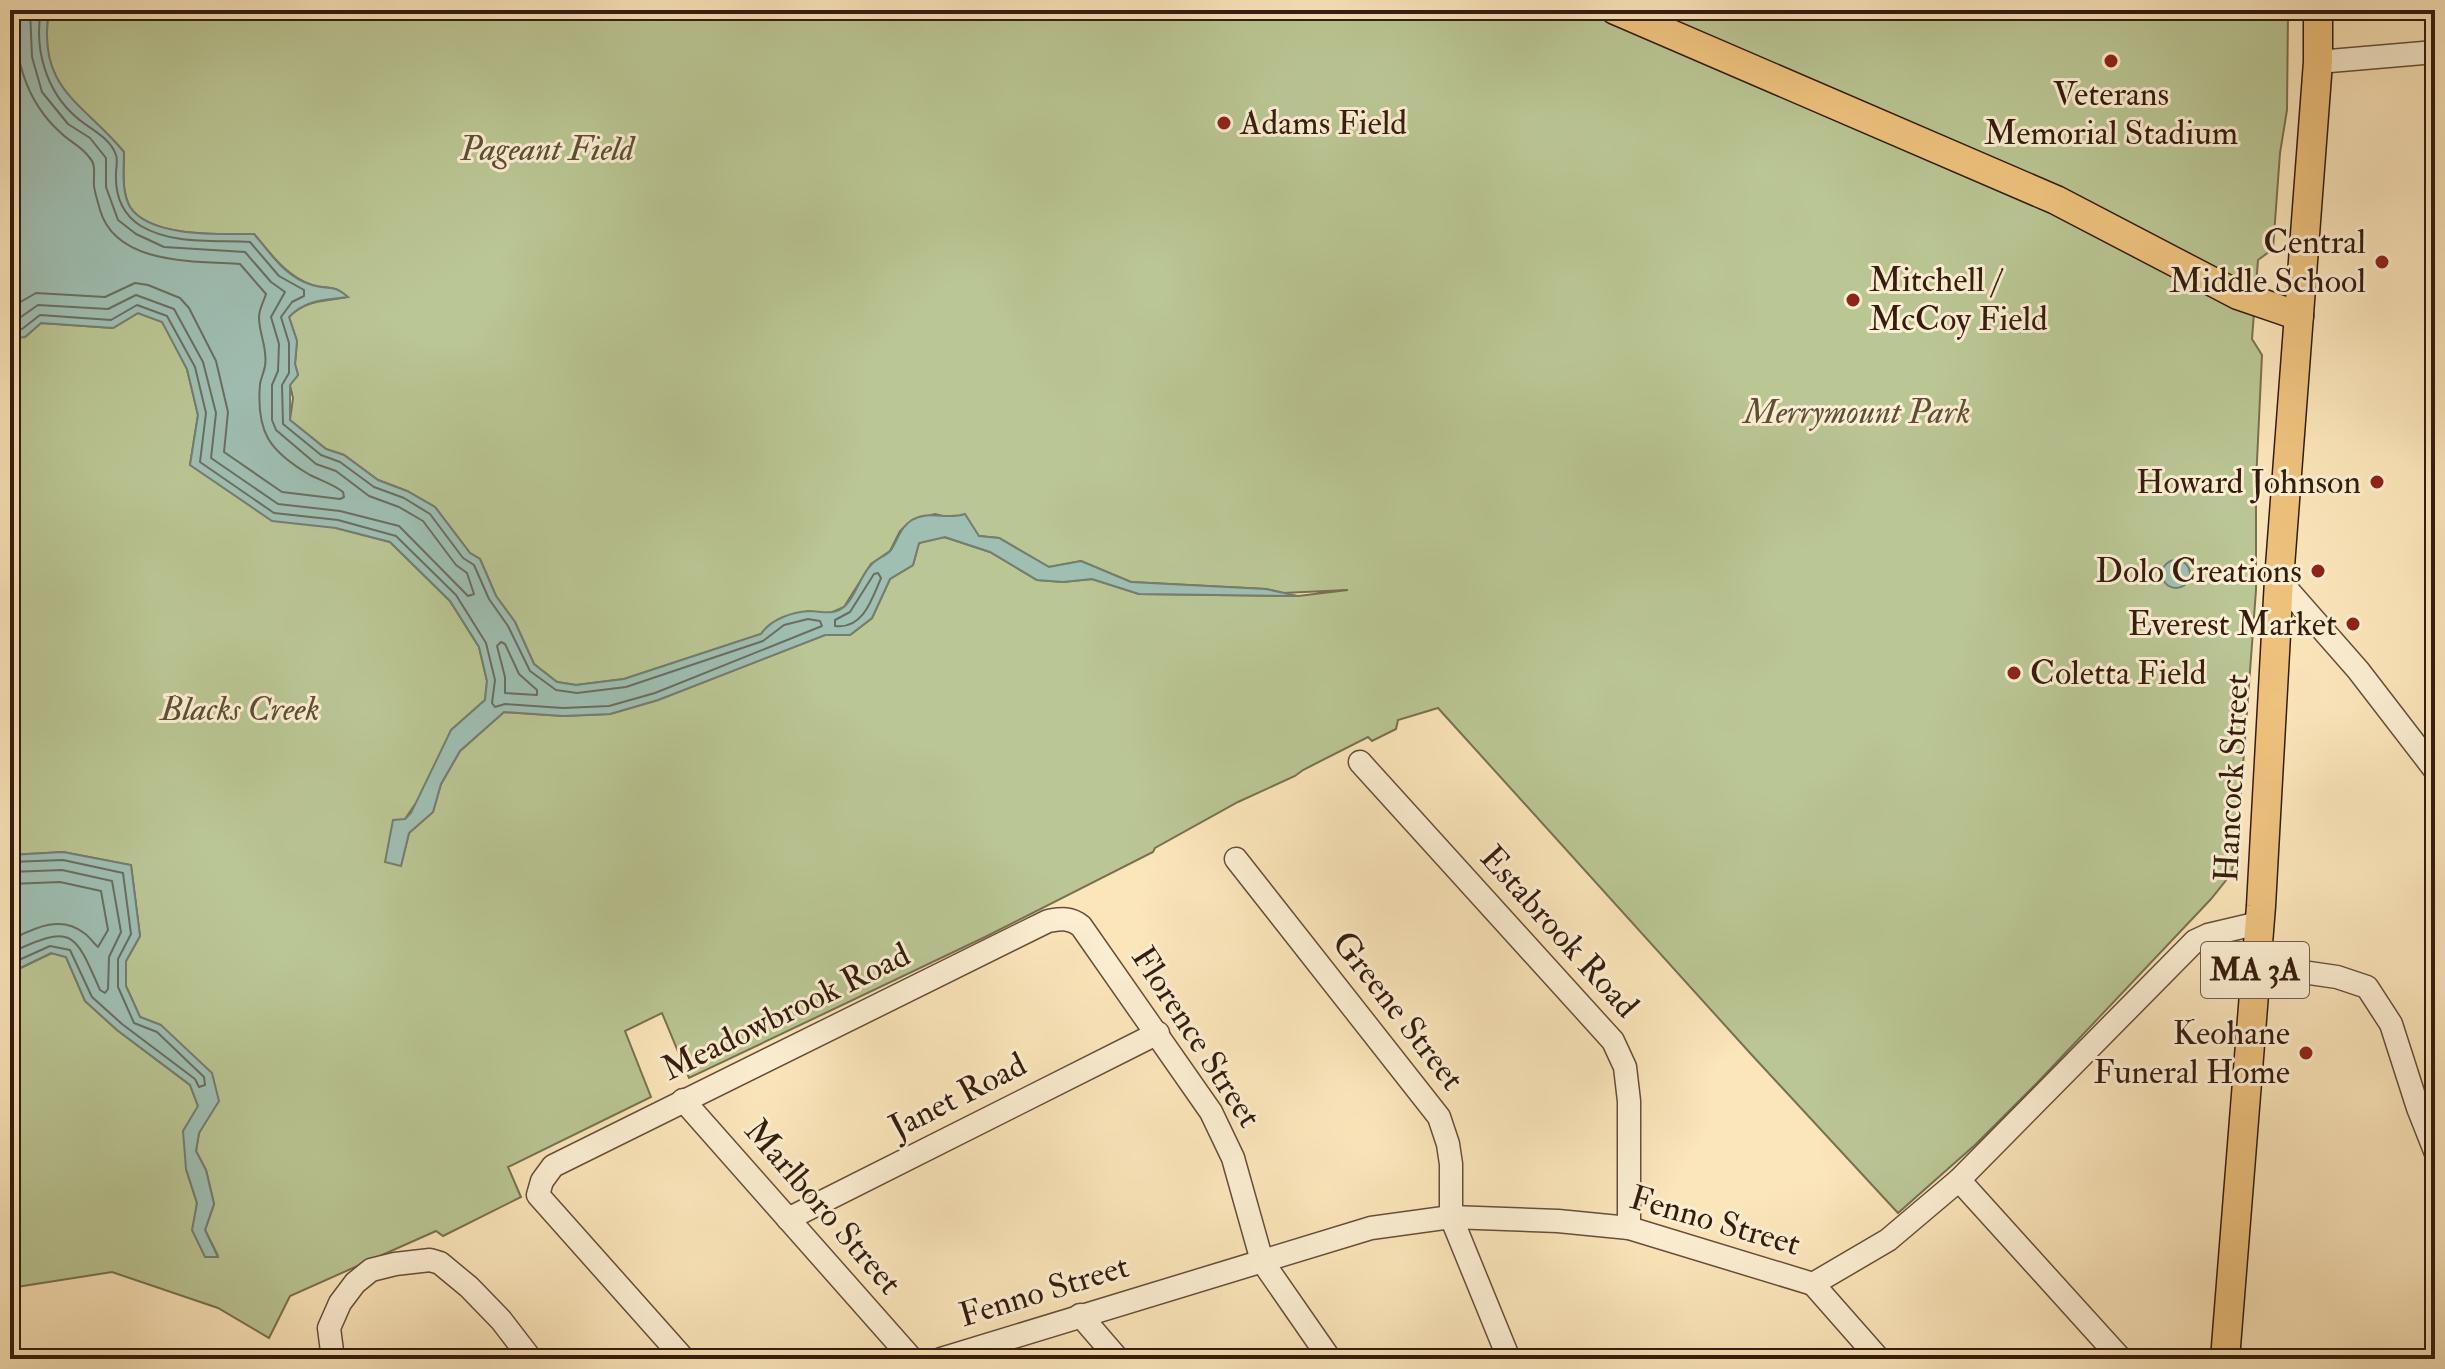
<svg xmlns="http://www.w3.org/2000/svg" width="2445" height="1369" font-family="'IM FELL Double Pica',serif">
	<rect width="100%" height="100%" fill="#fbe5ba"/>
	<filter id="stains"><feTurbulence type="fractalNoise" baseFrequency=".0025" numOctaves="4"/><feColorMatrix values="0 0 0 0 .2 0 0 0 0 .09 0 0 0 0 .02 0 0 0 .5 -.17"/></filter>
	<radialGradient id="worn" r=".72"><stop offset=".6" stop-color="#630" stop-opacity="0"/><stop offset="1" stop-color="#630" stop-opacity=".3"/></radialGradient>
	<path fill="#bac694" stroke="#777151" stroke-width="2" d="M49 10H2288L2287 110 2280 153 2273 249 2258 260 2252 339 2262 355 2256 482V590L2237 847 2231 874 2211 899 2037 1083 1976 1144 1898 1213 1750 1053 1438 708 1398 720 1396 729 1372 741 1368 737 1303 770 1295 776 1238 802 1155 848 1153 852 985 937 689 1078 662 1013 625 1031 651 1097 508 1167 521 1197 443 1236 436 1231 290 1296 269 1338 218 1308 112 1272 10 1288V973L52 953 66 957 85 1001 117 1030 190 1085 198 1106 186 1169 197 1203 193 1230 218 1256 205 1230 214 1204 206 1170 196 1151 199 1133 207 1119 161 1025 140 1017 126 986V961L140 936 131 865 63 852 10 855V338L25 337 41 323 113 328 138 313 163 322 187 369 198 415 190 465 336 528 390 542 450 601 479 647 487 681 485 700 451 730 424 791 405 819 401 865 409 833 433 812 441 784 460 751 504 712 563 716 610 714 658 700 825 635H850L872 618 890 579 913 565 919 543 944 537 990 552 1037 580 1063 582 1092 579 1139 594 1298 596 1348 590 1283 593 1266 589 1131 582 1081 561 1049 567 999 538 979 536 950 518 935 514 912 520 900 531 890 551 871 564 844 607 828 614 808 611 761 634 624 679 576 685 557 682 534 664 515 622 496 596 480 559 470 553 435 507 407 491 378 480 344 455 326 449 290 420 293 398 290 385 298 375 295 364 297 341 289 317C306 299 325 302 347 297 332 283 328 290 312 285 286 276 271 254 254 234 222 234 150 238 130 207 121 191 124 169 124 152 82 102 36 89 49 10Z"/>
	<g fill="#9fbfb3" stroke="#747e71" stroke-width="2">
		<path d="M10 10H49C36 89 83 102 124 152 124 169 121 191 130 207 150 238 222 234 254 234 271 254 286 278 312 285 330 291 332 283 348 297 325 300 306 299 289 317L297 341 295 364 298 375 290 385V420L326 449 344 455 378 480 407 491 435 507 470 553 480 559 496 596 515 622 534 664 557 682 576 685 624 679 761 634C771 619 792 612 809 611 822 611 834 616 845 606 856 596 860 576 871 565 876 559 886 556 891 550 898 540 900 527 912 520 929 510 947 520 965 514L979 536 999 538 1049 567 1081 561 1131 582 1266 589 1298 596 1139 594 1092 579 1063 582 1037 580 990 552 945 537 919 543 913 565 890 579 872 618 850 635H825L658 700 610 714 563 716 504 712 460 751 441 784 433 812 409 833 401 866 385 862 393 820 405 819 411 813 451 730 485 700 487 681 479 647 450 601 390 542 336 528 272 521 190 465 198 415 187 369 162 322 138 313 113 328 41 323 25 337 10 338Z"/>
		<circle cx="2176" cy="574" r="14"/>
		<polygon points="63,852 131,865 140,936 126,961 126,986 140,1017 161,1025 212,1073 219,1101 199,1133 196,1151 206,1170 214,1204 205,1230 218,1257 205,1257 192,1230 197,1203 186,1169 183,1131 198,1106 190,1085 117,1030 85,1001 66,957 51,953 10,973 10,855"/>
	</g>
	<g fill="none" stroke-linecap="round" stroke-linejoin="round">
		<g stroke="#6a6e60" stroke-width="2">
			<path d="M10 308 36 293 105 297 135 283 148 285 180 298 189 308 216 361 228 412 224 452 282 492 340 499 344 497 343 492C333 484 322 481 310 475 269 451 256 432 260 384 261 378 264 372 265 366 268 348 259 335 259 317 259 309 264 301 266 294L240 264C194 261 116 265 100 210 98 202 95 194 94 186 93 175 97 165 89 157 81 146 70 142 61 133 27 103 11 55 18 10"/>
			<polyline points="10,320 18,319 38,305 108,309 136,295 174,309 203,362 216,413 211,458 278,504 340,511 399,526 468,596 474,594 467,573 456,565 423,521 399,507 369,496 336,471 316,464 276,430 272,420 272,385 278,371 279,344 271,317 285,292 271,282 245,252 164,247 136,234 118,220 106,187 106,158 90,138 68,124 42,92 32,57 30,10"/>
			<path d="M10 330 22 329 40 315 111 320 137 305 167 316 195 367 206 413 200 462 274 513 338 520 396 536 456 595 486 643 495 680 492 703 495 707 505 704 563 708 609 706 655 693 822 626 820 621 808 619 784 625 763 641 626 687 577 693 556 690 530 671 508 626 489 599 474 565 463 558 430 514 404 498 374 487 340 462 321 455 283 424 282 385 289 373V343L281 317 292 302 304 296V290L279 276 250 242C214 240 173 245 141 226 122 214 115 195 116 173 116 168 118 160 116 155 110 137 88 128 76 117 46 91 34 49 41 10"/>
			<path d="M878 573 881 578C872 599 863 630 835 626V620L850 612 874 574Z"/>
			<polygon points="501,642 505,644 519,674 537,690 537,695 505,693 505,677 497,646"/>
			<polyline points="10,862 63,860 123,873 131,934 118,959 118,987 134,1023 157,1032 204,1077 205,1085 199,1087 195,1079 122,1024 92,997 70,950 50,946 10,964"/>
			<path d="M10 872 62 870 112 881 121 932 109 957 108 989 105 993 100 990C74 930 72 924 10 953"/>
			<path d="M10 884 60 882 101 891 108 930 98 947C93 943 90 937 84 933 60 914 33 929 10 940"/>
		</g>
		<defs>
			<g id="minor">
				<polyline points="2318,62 2435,52"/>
				<polyline points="2279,580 2358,670 2435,770"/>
				<polyline points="1360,762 1613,1041 1625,1067 1629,1101 1629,1228"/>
				<polyline points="1236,859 1439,1117 1448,1144 1451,1164 1451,1217 1509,1359"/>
				<polyline points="2255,965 2337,977 2367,987 2391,1024 2418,1108 2435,1151"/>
				<polyline points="683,1100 912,1359"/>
				<polyline points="1959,1180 2121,1359"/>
				<polyline points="788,1219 1158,1033"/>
				<polyline points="1813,1284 1879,1359"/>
				<polyline points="1080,1315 1118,1359"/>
				<polyline points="333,1359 329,1328 340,1303 355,1283 371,1270 395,1264 430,1260 440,1263 469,1287 501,1320 531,1359"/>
				<path d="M684 1359 538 1195 542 1181 553 1166 1048 921C1061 919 1070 917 1081 926L1211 1112 1233 1158 1262 1261 1330 1359"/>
				<polyline points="941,1359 1371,1228 1451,1217 1558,1221 1629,1228 1813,1284 1888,1240 1959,1180 2195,941 2208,935 2259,923"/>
			</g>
			<g id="major">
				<polyline points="1615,10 2056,200 2238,295 2299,316"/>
				<polyline points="2225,1359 2261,906 2279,580 2318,62 2318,10"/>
			</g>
		</defs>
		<use href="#minor" stroke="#664e39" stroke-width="25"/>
		<use href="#major" stroke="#341c0e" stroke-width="31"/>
		<use href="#minor" stroke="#fceed2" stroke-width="22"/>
		<use href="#major" stroke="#eec27d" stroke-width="28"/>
	</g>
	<g fill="#8f2418" stroke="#fceed2" stroke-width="3">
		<circle cx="2111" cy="61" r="8"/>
		<circle cx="1224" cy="123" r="8"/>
		<circle cx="2382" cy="262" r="8"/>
		<circle cx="1853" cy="300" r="8"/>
		<circle cx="2377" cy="482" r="8"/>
		<circle cx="2318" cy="571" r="8"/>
		<circle cx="2353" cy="624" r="8"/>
		<circle cx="2014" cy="673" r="8"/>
		<circle cx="2306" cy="1053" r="8"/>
	</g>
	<g text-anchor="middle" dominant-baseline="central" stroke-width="6" stroke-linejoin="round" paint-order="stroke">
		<rect fill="#fceed2" stroke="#705b49" stroke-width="2" x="2201" y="942" width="108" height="56" rx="6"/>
		<g font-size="32" font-weight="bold" fill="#341c0e">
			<text x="2255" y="970">MA 3A</text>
		</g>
		<g font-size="34" fill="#341c0e" stroke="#fceed2" text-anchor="end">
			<text x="2111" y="94" text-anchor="middle">Veterans<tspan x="2111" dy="39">Memorial Stadium</tspan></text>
			<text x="1240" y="123" text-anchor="start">Adams Field</text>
			<text x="2366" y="242">Central<tspan x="2366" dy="39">Middle School</tspan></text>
			<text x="1869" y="280" text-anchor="start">Mitchell /<tspan x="1869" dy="39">McCoy Field</tspan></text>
			<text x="2361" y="482">Howard Johnson</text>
			<text x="2302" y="571">Dolo Creations</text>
			<text x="2337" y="624">Everest Market</text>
			<text x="2030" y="673" text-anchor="start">Coletta Field</text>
			<text x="2290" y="1033">Keohane<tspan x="2290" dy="39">Funeral Home</tspan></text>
		</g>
		<g font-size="34" font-style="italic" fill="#5c4f36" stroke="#fceed2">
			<text x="547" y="149">Pageant Field</text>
			<text x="1857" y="412">Merrymount Park</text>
			<text x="240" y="709">Blacks Creek</text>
		</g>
		<g font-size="34" fill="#341c0e" stroke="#fceed2">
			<text transform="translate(2232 778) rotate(-87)">Hancock Street</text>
			<text transform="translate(1559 932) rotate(48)">Estabrook Road</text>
			<text transform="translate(1398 1011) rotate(52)">Greene Street</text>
			<text transform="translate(786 1012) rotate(-26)">Meadowbrook Road</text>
			<text transform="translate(1196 1037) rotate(57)">Florence Street</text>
			<text transform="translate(958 1096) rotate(-27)">Janet Road</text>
			<text transform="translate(823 1207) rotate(49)">Marlboro Street</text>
			<text transform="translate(1715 1221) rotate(16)">Fenno Street</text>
			<text transform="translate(1044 1291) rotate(-17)">Fenno Street</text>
		</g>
	</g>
	<rect width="2445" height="1369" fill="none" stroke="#fbe5ba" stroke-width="40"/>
	<rect x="12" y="12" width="2421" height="1345" fill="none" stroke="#341c0e" stroke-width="4"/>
	<rect x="20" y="20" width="2405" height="1329" fill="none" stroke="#341c0e" stroke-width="2"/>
	<rect width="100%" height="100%" filter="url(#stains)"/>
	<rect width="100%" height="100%" fill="url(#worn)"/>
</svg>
